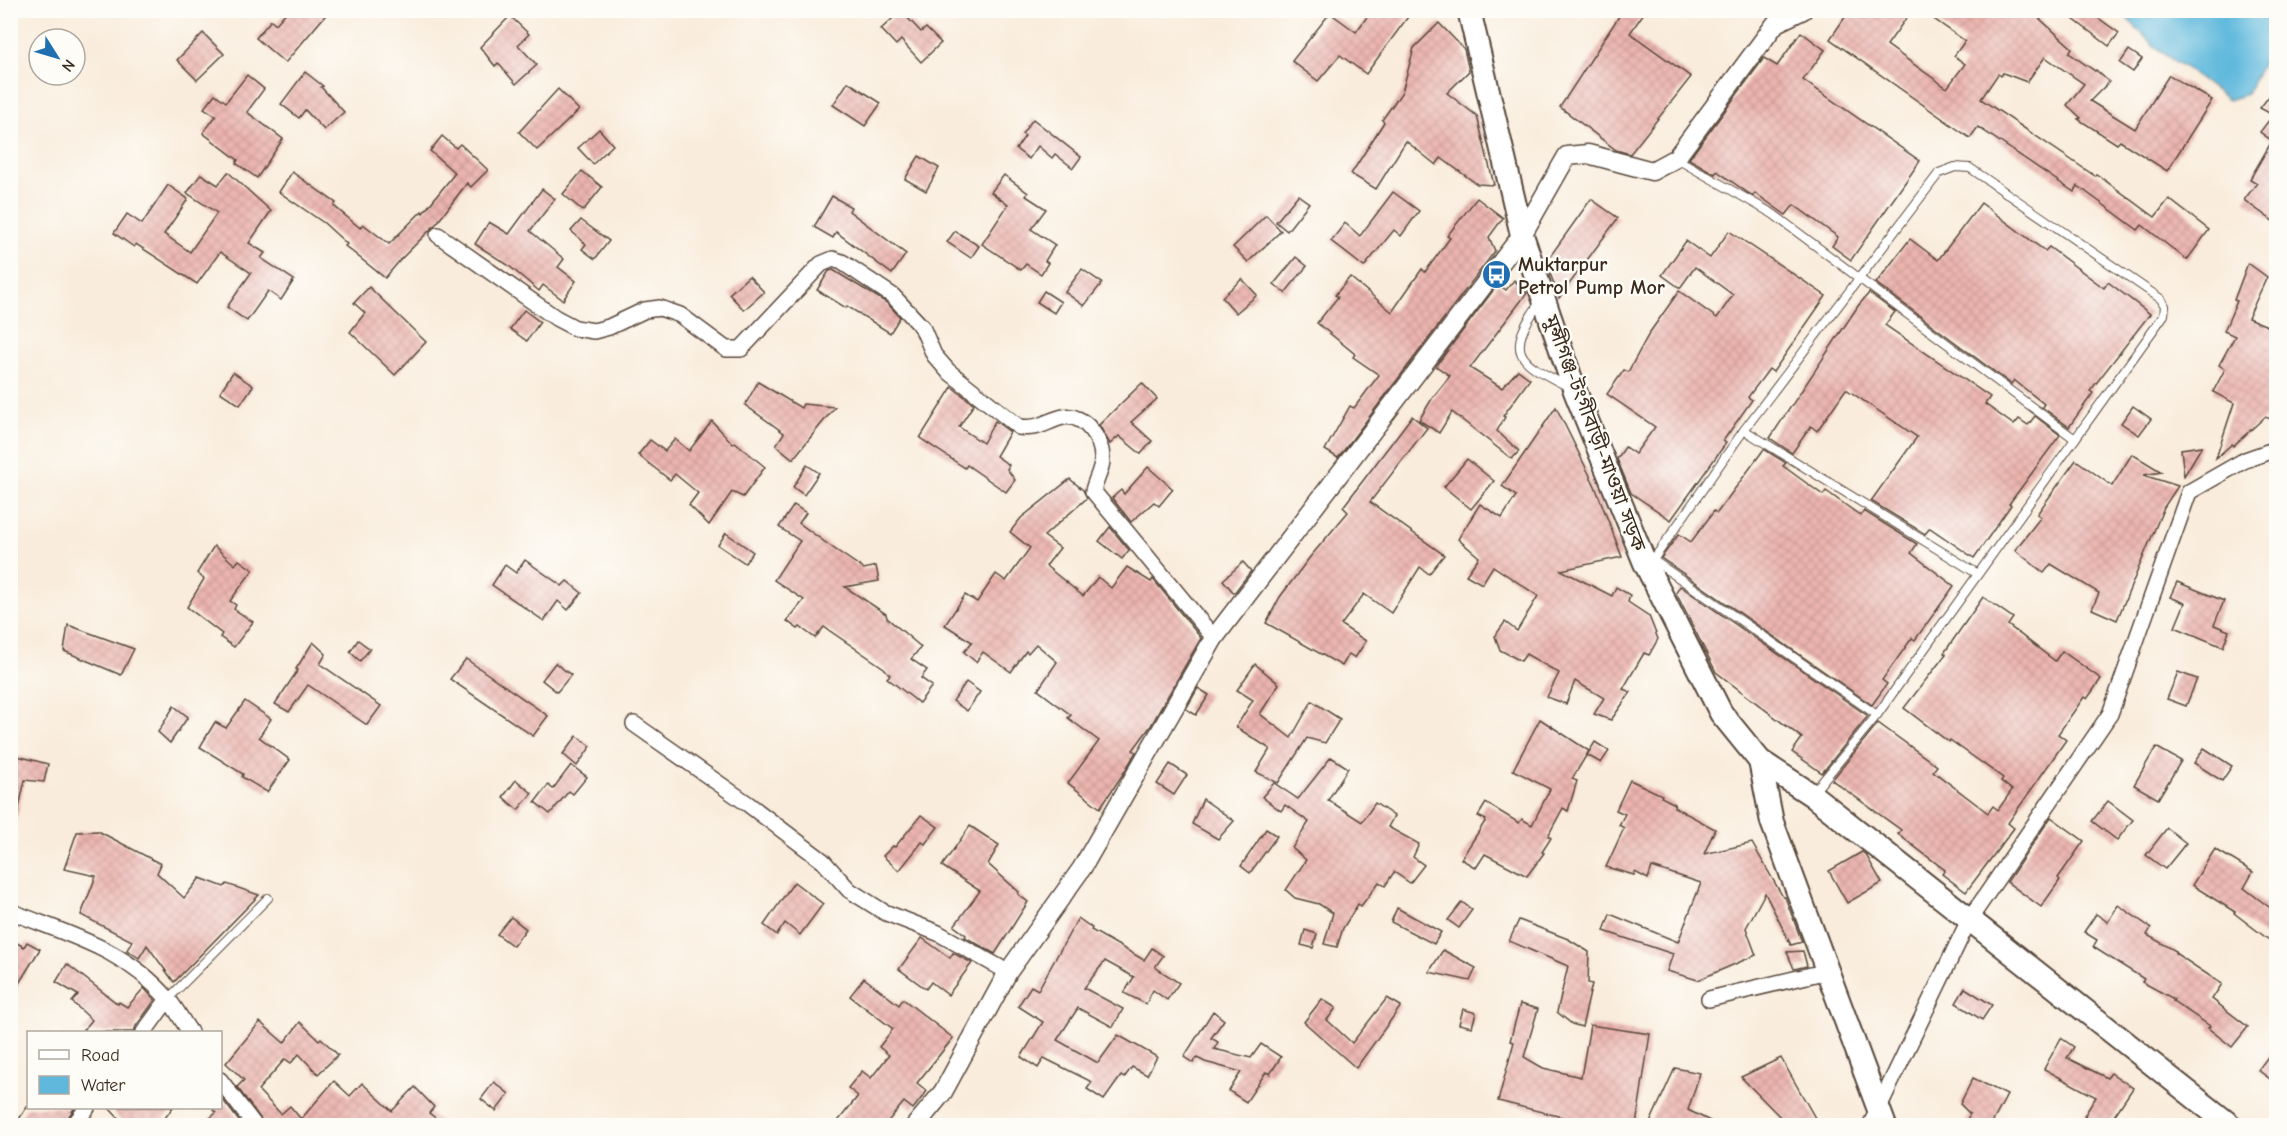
<svg xmlns="http://www.w3.org/2000/svg" width="2287" height="1136" font-family="'Comic Neue','Noto Sans Bengali',sans-serif">
	<defs>
		<pattern id="building-cross-hatch" width="8" height="8" patternUnits="userSpaceOnUse" patternTransform="scale(1.5)"><rect width="8" height="8" fill="#ecb4af"/><path d="M0 0l8 8M0 8l8-8" fill="none" stroke="#cb9b96"/></pattern>
	</defs>
	<rect width="100%" height="100%" fill="#fdfcf7"/>
	<filter id="ink" filterUnits="userSpaceOnUse"><feTurbulence type="fractalNoise" baseFrequency=".0167" numOctaves="2"/><feDisplacementMap in="SourceGraphic" scale="12" xChannelSelector="R" yChannelSelector="G"/><feConvolveMatrix kernelMatrix="1 2 1 2 8 2 1 2 1" color-interpolation-filters="sRGB"/></filter>
	<filter id="wash" filterUnits="userSpaceOnUse"><feTurbulence type="fractalNoise" baseFrequency=".008" numOctaves="4" result="noise"/><feDisplacementMap in="SourceGraphic" scale="24" xChannelSelector="R" yChannelSelector="G"/><feGaussianBlur stdDeviation="1.35" result="paint"/><feColorMatrix in="noise" values="0 0 0 0 0 0 0 0 0 0 0 0 0 0 0 0 0 1.4 0 .05"/><feComposite in="paint" operator="in"/></filter>
	<g filter="url(#wash)">
		<rect width="100%" height="100%" fill="#f9ecdc"/>
		<polygon fill="#60b9dd" stroke="#4e727e" stroke-width="1.5" points="2120,11 2276,11 2276,38 2247,94 2228,100 2186,68 2159,51"/>
		<g id="blocks">
			<g fill="url(#building-cross-hatch)">
				<polygon points="288,10 330,10 285,63 256,38 271,20 276,24"/>
				<polygon points="1372,10 1413,10 1366,74 1340,55 1318,81 1292,61 1330,13 1356,32"/>
				<polygon points="1623,10 1646,10 1630,33 1691,77 1630,154 1616,150 1560,107"/>
				<polygon points="1850,10 1912,10 1887,45 1947,88 1965,64 1954,56 1965,41 1921,10 2030,10 2072,48 2069,53 2095,71 2096,70 2109,82 2090,101 2135,129 2169,75 2193,89 2212,100 2167,171 2120,141 2117,144 2078,119 2081,118 2067,105 2084,84 2045,57 2027,82 2003,73 2001,76 1998,74 1981,99 2095,176 2096,174 2155,217 2169,199 2209,230 2187,260 2142,225 2138,230 2078,186 2074,192 1978,127 1970,138 1830,39"/>
				<polygon points="2061,10 2101,10 2097,17 2119,33 2109,46"/>
				<polygon points="901,11 921,32 926,28 941,43 921,62 901,40 896,45 881,29"/>
				<polygon points="510,16 529,34 518,45 537,65 516,84 498,63 495,66 480,47"/>
				<polygon points="1439,23 1464,49 1469,71 1447,93 1477,116 1494,185 1477,184 1441,158 1436,165 1406,141 1376,189 1351,174 1384,122 1382,120 1402,92 1414,48"/>
				<polygon points="1801,32 1825,50 1803,80 1920,161 1851,260 1832,246 1838,237 1794,205 1786,215 1755,193 1753,196 1748,193 1717,171 1715,174 1689,159 1764,58 1777,66"/>
				<polygon points="203,33 224,54 197,80 177,60"/>
				<polygon points="2129,50 2142,59 2133,72 2120,63"/>
				<polygon points="305,72 323,86 321,87 344,112 324,130 305,110 299,118 281,104"/>
				<polygon points="247,75 264,89 247,112 283,139 257,178 236,163 238,160 203,133 216,116 204,108 215,94 226,102"/>
				<polygon points="848,82 881,103 865,126 833,105"/>
				<polygon points="2277,86 2277,224 2244,200 2257,183 2250,179 2272,141 2260,132 2273,115 2260,108"/>
				<polygon points="558,89 579,110 537,150 519,132"/>
				<polygon points="1033,119 1081,157 1073,168 1055,154 1052,158 1038,146 1029,159 1016,149 1025,136 1022,134"/>
				<polygon points="599,129 613,145 593,164 578,148"/>
				<polygon points="442,136 456,148 460,144 488,170 471,187 467,183 437,223 402,258 385,278 345,246 347,244 324,223 279,192 292,172 336,203 334,206 360,228 363,224 389,244 422,211 423,213 455,173 430,151"/>
				<polygon points="919,156 939,168 926,191 905,179"/>
				<polygon points="582,171 602,187 583,211 563,194"/>
				<polygon points="228,172 271,211 249,243 265,253 261,258 294,280 281,300 268,291 247,321 227,307 251,273 220,252 197,284 136,244 134,247 114,233 127,214 142,224 168,185 188,199 164,234 190,252 217,213 187,193 201,174 218,185"/>
				<polygon points="1004,175 1028,193 1026,196 1046,209 1031,229 1055,245 1045,261 1048,263 1041,274 1026,264 1021,270 982,244 1008,205 991,192"/>
				<polygon points="542,189 555,199 530,231 564,259 558,267 576,281 563,300 543,285 539,291 508,265 475,244 489,222 509,234"/>
				<polygon points="1393,192 1419,211 1401,236 1394,230 1364,267 1331,241 1345,223 1360,236"/>
				<polygon points="1298,195 1309,203 1287,231 1276,222"/>
				<polygon points="832,196 851,207 849,211 906,254 892,274 836,232 833,238 814,227"/>
				<polygon points="1477,198 1503,218 1489,237 1495,251 1338,458 1325,450 1350,406 1354,408 1379,375 1353,357 1355,354 1317,323 1338,297 1335,295 1350,277 1392,312 1422,269 1425,272 1450,238 1447,236"/>
				<polygon points="1591,199 1618,218 1559,298 1546,262"/>
				<polygon points="1981,203 2045,251 2049,247 2104,288 2108,282 2150,314 2090,391 2093,393 2069,427 2042,407 2044,404 2014,380 2011,384 1876,283 1910,239 1938,260"/>
				<polygon points="1266,215 1281,231 1248,262 1233,247"/>
				<polygon points="581,220 609,241 595,259 582,249 586,244 571,231"/>
				<polygon points="955,231 979,246 971,258 947,242"/>
				<polygon points="1729,231 1826,296 1773,372 1769,369 1748,397 1752,400 1723,441 1726,443 1671,520 1631,493 1617,459 1625,447 1635,454 1655,427 1607,394 1624,370 1628,372 1650,332 1679,291 1717,318 1733,295 1695,267 1680,288 1662,275 1686,241 1710,258"/>
				<polygon points="1296,257 1307,266 1285,293 1274,284"/>
				<polygon points="2248,263 2267,277 2248,318 2277,330 2277,421 2265,417 2233,446 2232,444 2216,458 2234,403 2213,392 2225,369 2219,365 2235,336 2224,331 2237,301 2234,300"/>
				<polygon points="1082,269 1102,283 1084,306 1065,292"/>
				<polygon points="833,270 887,303 900,317 890,333 847,306 846,308 817,290 829,271"/>
				<polygon points="749,276 764,292 744,310 729,294"/>
				<polygon points="1242,279 1257,295 1236,313 1222,297"/>
				<polygon points="1514,280 1527,293 1470,368 1502,388 1518,370 1530,379 1503,416 1505,417 1497,431 1519,451 1512,459 1452,412 1439,433 1419,420 1433,397 1450,376 1436,366 1498,284 1506,290"/>
				<polygon points="369,287 426,342 395,375 350,332 365,313 354,303"/>
				<polygon points="1044,291 1061,302 1054,313 1037,302"/>
				<polygon points="1869,293 1895,312 1885,325 1990,397 1985,404 2014,425 2019,419 2028,425 2035,416 2060,435 2009,504 2011,505 1974,558 1930,528 1925,534 1871,501 1917,437 1846,389 1817,431 1811,426 1792,453 1770,438 1858,306"/>
				<polygon points="524,310 540,322 527,341 510,329"/>
				<polygon points="233,372 253,386 240,405 220,392"/>
				<polygon points="758,382 801,408 803,404 835,407 793,459 776,445 784,433 745,405"/>
				<polygon points="1142,383 1157,399 1131,422 1152,441 1141,454 1119,436 1110,444 1099,425"/>
				<polygon points="952,387 974,404 959,427 983,443 995,421 1010,432 996,456 1009,465 1007,469 1015,480 1006,492 967,465 965,468 920,438"/>
				<polygon points="2133,406 2151,419 2139,435 2121,423"/>
				<polygon points="1556,407 1595,486 1622,557 1561,570 1612,596 1616,587 1630,595 1628,602 1649,616 1658,639 1649,655 1644,653 1623,689 1631,692 1611,720 1594,714 1604,698 1575,681 1566,704 1547,697 1559,673 1526,654 1521,661 1500,650 1495,636 1505,622 1517,631 1538,596 1493,566 1482,584 1466,575 1479,557 1458,539 1480,504 1502,518 1516,496 1502,486"/>
				<polygon points="1412,416 1427,428 1370,502 1444,555 1429,574 1420,567 1391,613 1364,594 1341,625 1366,641 1355,658 1349,654 1342,666 1266,623 1280,597 1310,557 1348,512 1343,507"/>
				<polygon points="712,421 733,444 735,442 765,467 743,497 732,492 709,525 689,505 698,493 675,474 670,480 638,455 650,440 665,451 675,439 689,451"/>
				<polygon points="2202,446 2184,476 2181,449"/>
				<polygon points="1764,449 1786,463 1783,466 1823,495 1826,491 1861,516 1864,511 1917,544 1911,553 1954,586 1915,640 1912,638 1882,680 1887,684 1872,705 1661,558 1679,534 1691,542 1714,511 1717,513"/>
				<polygon points="2132,454 2162,472 2143,475 2178,486 2164,507 2117,620 2092,609 2099,593 2051,564 2044,573 2015,550 2041,517 2037,514 2076,460 2112,486"/>
				<polygon points="1467,459 1494,481 1471,509 1444,487"/>
				<polygon points="807,465 819,473 804,495 793,487"/>
				<polygon points="1148,467 1173,489 1159,506 1154,502 1131,522 1112,498 1121,490 1124,494"/>
				<polygon points="1070,479 1083,490 1087,498 1044,536 1060,548 1046,566 1083,596 1098,577 1111,588 1127,567 1151,582 1153,579 1201,638 1150,727 1133,750 1136,752 1123,774 1100,808 1068,783 1099,741 1068,718 1071,715 1038,690 1057,662 1036,644 1028,653 1026,651 1011,672 983,652 976,662 964,652 972,642 945,625 965,595 977,602 996,574 1006,581 1030,548 1010,532 1021,518"/>
				<polygon points="794,505 806,513 799,523 833,548 864,569 876,566 879,581 845,587 886,614 887,618 921,647 911,659 927,670 921,678 932,686 919,703 887,678 890,675 884,668 824,627 815,638 800,627 798,629 787,621 804,600 774,580 800,541 779,527"/>
				<polygon points="1110,527 1129,550 1122,559 1099,541"/>
				<polygon points="726,533 753,552 745,563 718,545"/>
				<polygon points="214,546 235,565 239,560 253,570 230,601 236,605 234,609 253,622 234,647 220,637 222,634 187,607 204,579 197,573"/>
				<polygon points="525,560 562,586 567,581 582,593 568,610 558,601 544,621 492,585 505,565 516,573"/>
				<polygon points="1243,562 1251,571 1234,593 1223,580"/>
				<polygon points="2177,582 2224,601 2214,625 2229,631 2223,647 2175,627 2185,603 2170,597"/>
				<polygon points="1680,586 1868,716 1822,773 1792,752 1802,738 1716,672 1676,593"/>
				<polygon points="1983,597 2013,618 2008,625 2055,661 2062,651 2101,679 2087,699 2084,697 2058,734 2066,740 2008,823 2014,828 1966,892 1942,874 1945,870 1898,834 1901,830 1832,780 1878,723 1937,766 1933,771 1988,813 1993,806 1998,810 2012,790 2001,781 2003,778 1950,740 1949,742 1904,708 1946,654 1944,653"/>
				<polygon points="68,625 134,649 121,675 64,651"/>
				<polygon points="358,640 370,649 360,661 350,652"/>
				<polygon points="313,642 326,654 320,664 381,706 367,725 308,685 289,712 275,704 298,670 296,669"/>
				<polygon points="466,659 548,716 533,736 450,679"/>
				<polygon points="555,663 571,675 557,692 542,680"/>
				<polygon points="1255,664 1279,684 1260,714 1291,738 1312,701 1340,719 1325,743 1307,738 1278,783 1256,772 1270,749 1236,727 1253,700 1237,690"/>
				<polygon points="2178,672 2197,679 2186,706 2167,699"/>
				<polygon points="966,682 980,692 967,711 953,701"/>
				<polygon points="1198,688 1209,695 1196,715 1186,709"/>
				<polygon points="245,701 271,719 259,737 290,760 267,792 242,777 243,774 200,747 215,722 226,728"/>
				<polygon points="174,706 188,717 170,743 158,732"/>
				<polygon points="1540,719 1589,751 1572,779 1577,781 1568,811 1563,808 1548,836 1551,838 1542,852 1544,853 1527,876 1485,854 1476,868 1461,859 1486,820 1478,816 1486,803 1519,823 1522,819 1532,825 1550,789 1513,770"/>
				<polygon points="577,736 591,746 577,766 563,754"/>
				<polygon points="1595,742 1609,751 1601,763 1587,755"/>
				<polygon points="2156,747 2181,761 2158,799 2134,785"/>
				<polygon points="2204,748 2232,766 2222,781 2194,763"/>
				<polygon points="10,754 48,764 44,782 25,780 17,817 10,816"/>
				<polygon points="1331,757 1348,768 1328,800 1362,822 1375,803 1394,816 1388,827 1419,844 1413,857 1424,865 1410,883 1394,872 1385,886 1379,882 1361,906 1358,904 1343,928 1337,947 1324,944 1333,913 1319,904 1295,898 1286,890 1306,860 1292,848 1309,822 1285,805 1281,811 1262,797 1274,783 1298,799"/>
				<polygon points="1170,764 1187,775 1174,795 1157,784"/>
				<polygon points="571,765 587,777 573,794 569,791 550,814 535,802 548,785 553,789"/>
				<polygon points="516,780 532,793 518,810 503,797"/>
				<polygon points="1630,780 1662,795 1661,797 1675,804 1674,807 1715,829 1704,854 1752,843 1783,897 1785,897 1802,942 1791,945 1765,893 1746,928 1756,955 1698,980 1667,971 1673,954 1604,931 1610,914 1678,942 1701,883 1652,867 1648,879 1635,872 1634,875 1606,867 1624,828 1619,825 1625,814 1616,810"/>
				<polygon points="1203,799 1234,821 1218,839 1192,824"/>
				<polygon points="2108,801 2133,820 2117,840 2092,821"/>
				<polygon points="921,815 938,827 925,844 922,842 899,871 883,856 893,846 895,847"/>
				<polygon points="2051,817 2084,841 2058,878 2060,880 2041,907 2007,882"/>
				<polygon points="970,826 999,845 988,864 1019,892 1018,894 1028,902 995,954 965,937 966,935 954,926 980,891 942,866"/>
				<polygon points="2167,828 2186,843 2165,869 2146,855"/>
				<polygon points="1266,829 1277,836 1250,873 1241,866"/>
				<polygon points="98,831 161,864 157,873 184,898 200,878 224,887 227,884 259,895 174,982 147,945 139,958 127,950 132,941 81,915 96,876 64,869 77,832"/>
				<polygon points="2215,849 2253,872 2244,888 2277,913 2277,946 2234,913 2235,912 2192,885"/>
				<polygon points="1862,852 1866,855 1882,883 1847,903 1829,871"/>
				<polygon points="794,882 823,904 800,935 785,923 777,935 764,925"/>
				<polygon points="1462,902 1472,910 1459,928 1448,920"/>
				<polygon points="2118,905 2151,928 2147,935 2176,951 2175,953 2222,984 2212,999 2248,1027 2232,1047 2208,1028 2210,1026 2173,1001 2174,999 2142,982 2144,979 2093,947 2097,940 2084,932 2096,914 2108,922"/>
				<polygon points="1397,908 1441,932 1434,944 1391,922"/>
				<polygon points="511,917 526,929 513,946 497,934"/>
				<polygon points="1078,918 1092,928 1091,930 1144,960 1152,948 1163,956 1155,967 1179,983 1167,1000 1153,990 1146,1004 1124,993 1134,977 1105,961 1084,988 1123,1009 1113,1027 1078,1008 1057,1040 1098,1063 1118,1035 1157,1057 1147,1075 1132,1067 1124,1078 1121,1076 1104,1100 1087,1089 1092,1082 1044,1058 1038,1068 1021,1057 1043,1022 1018,1006 1031,986 1038,990"/>
				<polygon points="1519,920 1568,939 1589,952 1588,983 1592,984 1582,1027 1572,1024 1557,1012 1568,966 1509,941"/>
				<polygon points="1305,930 1317,934 1313,948 1301,945"/>
				<polygon points="922,938 950,958 953,953 972,963 948,995 931,982 926,989 899,969"/>
				<polygon points="10,939 24,947 27,942 40,949 10,998"/>
				<polygon points="1443,950 1476,968 1470,981 1429,972"/>
				<polygon points="1803,951 1807,966 1794,969 1787,952"/>
				<polygon points="67,964 118,1004 119,1002 127,1007 144,988 155,1000 136,1026 134,1032 82,1032 92,1020 72,1002 78,995 56,982"/>
				<polygon points="864,978 899,1005 903,999 953,1038 917,1083 927,1091 913,1109 904,1102 885,1125 835,1125 858,1096 848,1088 862,1071 871,1078 889,1055 879,1047 893,1029 850,996"/>
				<polygon points="1965,988 1992,1005 1982,1020 1956,1003"/>
				<polygon points="1387,998 1401,1006 1356,1068 1304,1022 1322,999 1336,1008 1327,1020 1352,1043"/>
				<polygon points="1520,1004 1538,1009 1524,1057 1543,1068 1581,1077 1590,1025 1650,1034 1636,1125 1573,1125 1574,1120 1498,1101 1514,1042 1510,1041"/>
				<polygon points="1463,1009 1476,1013 1472,1027 1459,1024"/>
				<polygon points="1213,1011 1224,1020 1211,1038 1218,1042 1214,1049 1251,1058 1261,1044 1281,1057 1270,1074 1266,1072 1246,1102 1229,1091 1241,1072 1205,1062 1197,1058 1193,1063 1184,1057"/>
				<polygon points="260,1022 284,1043 300,1022 319,1040 321,1038 338,1055 318,1074 299,1054 291,1063 285,1059 258,1090 281,1114 290,1106 301,1119 334,1081 350,1096 362,1083 392,1111 415,1087 434,1107 429,1113 445,1125 265,1125 237,1087 244,1080 226,1063"/>
				<polygon points="2061,1038 2074,1047 2067,1058 2107,1078 2111,1073 2133,1088 2108,1125 2081,1125 2086,1117 2084,1116 2096,1097 2044,1069"/>
				<polygon points="2277,1045 2277,1084 2258,1070"/>
				<polygon points="1781,1058 1819,1125 1788,1125 1741,1077"/>
				<polygon points="1675,1068 1700,1073 1688,1110 1718,1125 1649,1125"/>
				<polygon points="1973,1078 2007,1095 1991,1125 1964,1125 1970,1114 1960,1104"/>
				<polygon points="494,1082 509,1094 496,1111 481,1099"/>
				<polygon points="223,1100 242,1125 202,1125 216,1113 213,1110 215,1107 220,1107 220,1103"/>
				<polygon points="27,1107 72,1107 74,1109 63,1125 15,1125"/>
				<polygon points="108,1107 173,1107 160,1125 125,1125"/>
			</g>
		</g>
	</g>
	<g filter="url(#ink)">
		<use href="#blocks" fill-opacity="0" stroke="#58473a" stroke-width="1.5"/>
		<g fill="none" stroke-linecap="round" stroke-linejoin="round">
			<defs>
				<g id="service">
					<polyline points="1677,159 1773,214 2075,439"/>
					<path d="M1540 302C1503 355 1519 361 1569 387"/>
					<polyline points="1744,430 1978,574"/>
					<polyline points="1653,560 1877,715"/>
					<polyline points="1649,562 1653,560 1744,430 1939,173 1955,167 1970,168 2161,299 2165,306 2164,315 1877,715 1813,793"/>
					<polyline points="168,999 268,898"/>
				</g>
				<g id="minor">
					<path d="M438 235 556 318 575 328 594 331 609 327 645 310 660 308 680 315 726 349H741L821 264 833 259 842 262 893 296 922 327 934 355 948 371 1019 427C1039 430 1046 421 1063 417 1084 413 1103 440 1102 460 1102 470 1095 481 1093 491L1214 638"/>
					<polyline points="634,724 748,804 823,861 849,890 884,912 938,933 1008,972"/>
					<path d="M10 911C68 935 124 948 167 998 176 1008 182 1021 190 1032"/>
					<polyline points="1709,999 1828,971"/>
					<polyline points="144,1032 168,999"/>
					<polyline points="220,1080 255,1126"/>
					<polyline points="73,1126 87,1108"/>
					<polyline points="1870,1126 1969,920 2110,714 2189,492 2245,460 2276,449"/>
				</g>
				<polyline id="tertiary" points="915,1126 943,1092 1008,972 1082,868 1214,638 1522,235 1567,156 1588,154 1652,171 1676,158 1776,23 1803,10"/>
				<g id="primary">
					<polyline points="1469,10 1522,235 1575,391 1645,563 1721,713 1760,761 1812,795 2231,1126"/>
					<polyline points="1760,761 1772,822 1885,1126"/>
				</g>
			</defs>
			<use href="#service" stroke="#58473a" stroke-width="10"/>
			<use href="#minor" stroke="#58473a" stroke-width="18"/>
			<use href="#tertiary" stroke="#58473a" stroke-width="21"/>
			<use href="#primary" stroke="#58473a" stroke-width="26"/>
			<use href="#service" stroke="#fff" stroke-width="8"/>
			<use href="#minor" stroke="#fff" stroke-width="15"/>
			<use href="#tertiary" stroke="#fff" stroke-width="18"/>
			<use href="#primary" stroke="#fff" stroke-width="22"/>
		</g>
	</g>
	<defs>
		<symbol id="bus-disc" viewBox="-11 -11 22 22"><circle r="9.5" fill="#1f6fb2" stroke="#fdfcf7"/><path d="M-5-6H5V4H4V6H2V4H-2V6H-4V4H-5ZM-3.5-4V0h7V-4ZM-3.5 1.2v1.5H-2V1.2ZM2 1.2v1.5H3.5V1.2Z" fill="#fff"/></symbol>
	</defs>
	<g fill-rule="evenodd">
		<use href="#bus-disc" x="1480" y="258" width="33" height="33"/>
	</g>
	<g text-anchor="middle" dominant-baseline="central" stroke-width="5" stroke-linejoin="round" paint-order="stroke">
		<g font-size="20" font-weight="bold" fill="#3b2a1e" stroke="#fdfcf7" text-anchor="start">
			<text x="1518" y="264">Muktarpur<tspan x="1518" dy="23">Petrol Pump Mor</tspan></text>
		</g>
		<g font-size="20" fill="#3b2a1e" stroke="#fdfcf7">
			<text transform="translate(1595 433) rotate(69)">মুন্সীগঞ্জ-টংগীবাড়ী-মাওয়া সড়ক</text>
		</g>
	</g>
	<rect width="2287" height="1136" fill="none" stroke="#fdfcf7" stroke-width="36"/>
	<rect x="27" y="1031" width="195" height="78" fill="#fdfcf7" stroke="#afa8a0" stroke-width="1.5"/>
	<rect x="39" y="1050" width="30" height="9" fill="#ffffff" stroke="#afa8a0" stroke-width="1.5"/>
	<text x="81" y="1061" font-size="18" fill="#3b2a1e">Road</text>
	<rect x="39" y="1076" width="30" height="18" fill="#60b9dd" stroke="#afa8a0" stroke-width="1.5"/>
	<text x="81" y="1091" font-size="18" fill="#3b2a1e">Water</text>
	<g transform="translate(57 57) rotate(127)"><circle r="28" fill="#fdfcf7" stroke="#afa8a0" stroke-width="1.5"/>
	<path d="M0-4.5L10 22L0 15L-10 22Z" fill="#1f6fb2"/>
	<text y="-9" font-size="16" font-weight="bold" text-anchor="middle" fill="#3b2a1e">N</text>
	</g>
</svg>
